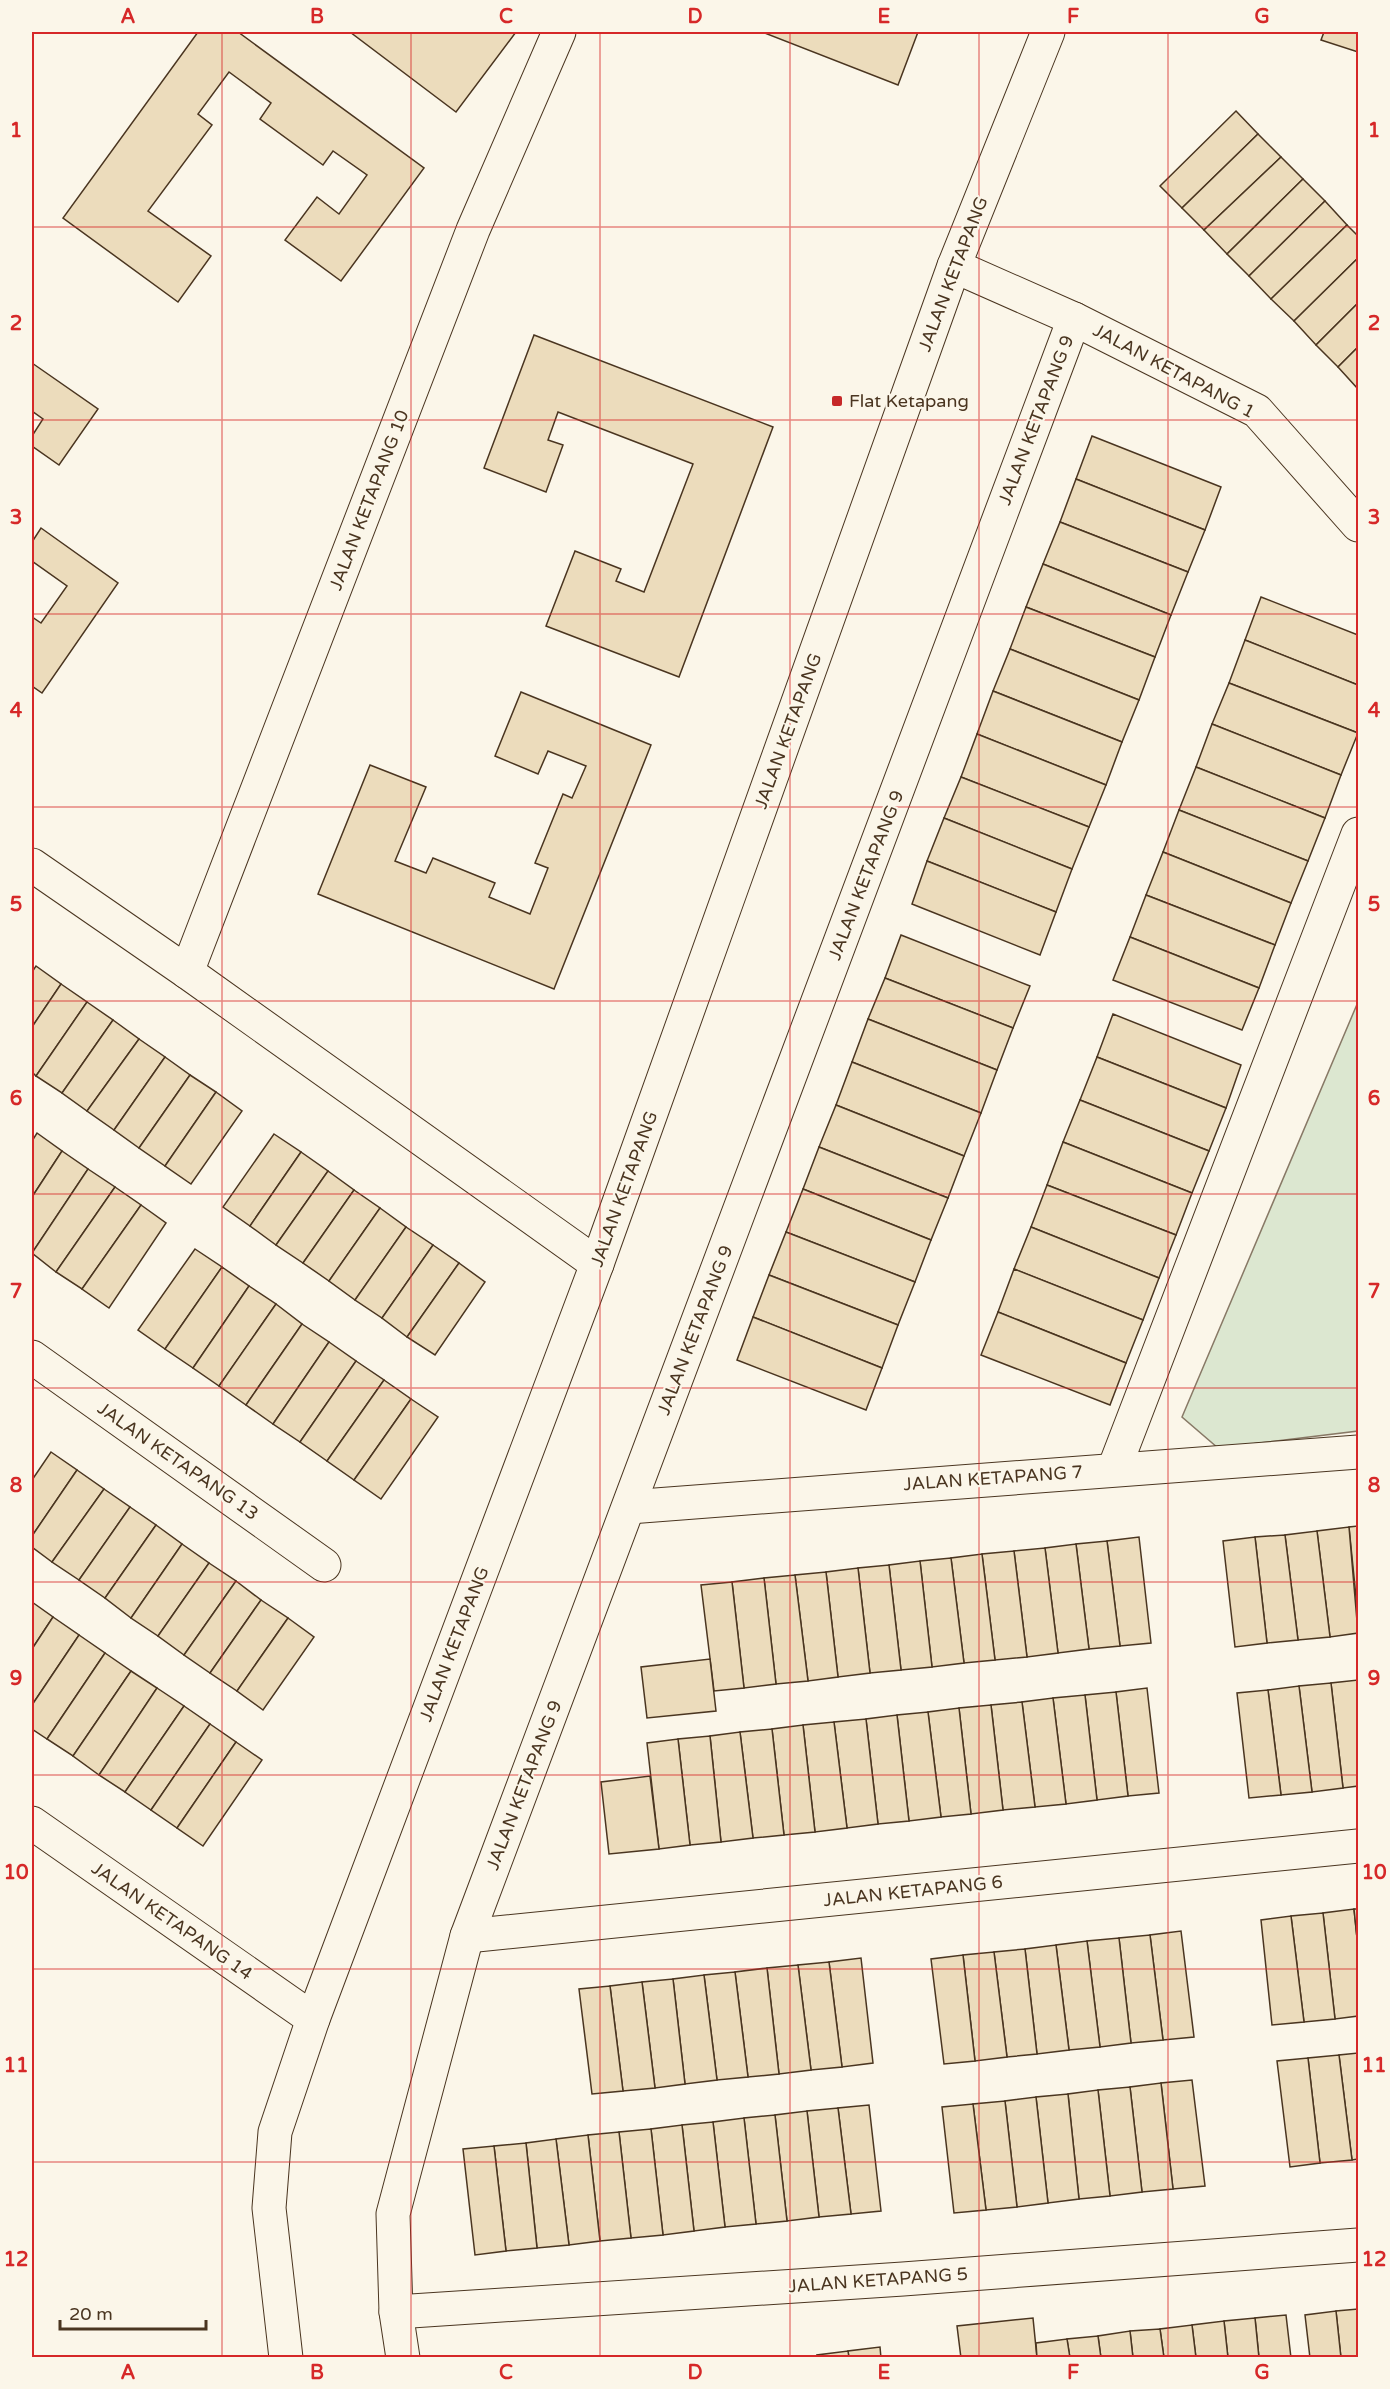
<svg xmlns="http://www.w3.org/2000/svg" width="1390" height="2389" font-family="'Varela Round',sans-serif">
	<rect width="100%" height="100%" fill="#fbf6e9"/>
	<polygon fill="#dce7d0" stroke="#887966" stroke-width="1.5" points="1358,1002 1358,1431 1218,1448 1182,1417"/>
	<g fill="#ecdcbc" stroke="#4a3520" stroke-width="1.5">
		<polygon points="198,32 238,32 424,168 341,281 285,240 317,197 339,214 367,175 333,151 323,165 260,119 271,103 229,72 198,114 212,125 148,211 211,256 178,302 63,218"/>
		<polygon points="350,32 516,32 456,112"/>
		<polygon points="762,32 918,32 898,85"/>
		<polygon points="1324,32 1358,32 1358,52 1321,40"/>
		<polygon points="1236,111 1258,134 1182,208 1160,186"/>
		<polygon points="1258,134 1281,157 1204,230 1182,208"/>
		<polygon points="1281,157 1303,179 1227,254 1204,230"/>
		<polygon points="1303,179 1325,201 1249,276 1227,254"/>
		<polygon points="1325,201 1347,225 1271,299 1249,276"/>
		<polygon points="1347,225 1358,236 1358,258 1294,321 1271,299"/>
		<polygon points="1358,258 1358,303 1316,345 1294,321"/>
		<polygon points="1358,303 1358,347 1338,367 1316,345"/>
		<polygon points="534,335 773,427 679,677 546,626 575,551 621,569 616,581 644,592 693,464 558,412 548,440 563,445 546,492 484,468"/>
		<polygon points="1358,347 1358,389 1338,367"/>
		<polygon points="32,363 98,409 59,465 32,446 32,436 43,419 32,411"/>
		<polygon points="1092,436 1221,487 1205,530 1076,479"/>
		<polygon points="1076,479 1205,530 1188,572 1060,522"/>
		<polygon points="1060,522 1188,572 1171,615 1043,564"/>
		<polygon points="41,528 118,583 42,693 32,686 32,617 41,623 67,586 32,561 32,542"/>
		<polygon points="1043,564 1171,615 1155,657 1026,607"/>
		<polygon points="1261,597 1358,635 1358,685 1245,640"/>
		<polygon points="1026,607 1155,657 1139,700 1010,649"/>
		<polygon points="1245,640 1358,685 1358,733 1229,683"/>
		<polygon points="1010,649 1139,700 1122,742 993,691"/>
		<polygon points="1229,683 1358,733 1341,775 1212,724"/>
		<polygon points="993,691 1122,742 1106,785 977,734"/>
		<polygon points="521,692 651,745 554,989 318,894 370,765 426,787 395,861 426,873 433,858 495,883 489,897 530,914 548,868 535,863 563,794 572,798 586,766 548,751 538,774 495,756"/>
		<polygon points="1212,724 1341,775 1325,818 1196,767"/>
		<polygon points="977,734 1106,785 1089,827 961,777"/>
		<polygon points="1196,767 1325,818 1308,861 1179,810"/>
		<polygon points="961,777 1089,827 1072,869 944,818"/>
		<polygon points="1179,810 1308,861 1291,903 1163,852"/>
		<polygon points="944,818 1072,869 1056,912 927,861"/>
		<polygon points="1163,852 1291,903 1275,945 1146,895"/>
		<polygon points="927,861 1056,912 1040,955 912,904"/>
		<polygon points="1146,895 1275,945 1259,988 1130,937"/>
		<polygon points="901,935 1030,986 1013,1028 885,978"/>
		<polygon points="1130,937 1259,988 1242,1030 1113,980"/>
		<polygon points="36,966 61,984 32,1027 32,972"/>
		<polygon points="885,978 1013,1028 997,1070 868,1019"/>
		<polygon points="61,984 87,1002 36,1076 32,1072 32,1027"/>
		<polygon points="87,1002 113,1020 62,1093 36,1076"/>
		<polygon points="1113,1014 1241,1065 1226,1108 1097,1057"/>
		<polygon points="868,1019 997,1070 981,1113 852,1062"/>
		<polygon points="113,1020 139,1039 87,1111 62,1093"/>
		<polygon points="139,1039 165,1057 114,1130 87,1111"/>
		<polygon points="165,1057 190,1075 139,1148 114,1130"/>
		<polygon points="1097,1057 1226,1108 1209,1151 1080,1100"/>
		<polygon points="852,1062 981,1113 964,1156 836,1105"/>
		<polygon points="190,1075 216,1092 165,1166 139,1148"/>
		<polygon points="216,1092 242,1111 191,1184 165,1166"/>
		<polygon points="1080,1100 1209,1151 1192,1193 1063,1142"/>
		<polygon points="836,1105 964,1156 948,1198 819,1147"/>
		<polygon points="37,1133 62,1151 32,1197 32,1141"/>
		<polygon points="274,1134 301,1152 250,1226 223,1207"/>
		<polygon points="1063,1142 1192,1193 1176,1235 1047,1185"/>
		<polygon points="819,1147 948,1198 931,1240 803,1189"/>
		<polygon points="62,1151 88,1169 32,1253 32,1197"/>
		<polygon points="301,1152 328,1171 276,1245 250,1226"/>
		<polygon points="88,1169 115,1187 56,1272 32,1253"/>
		<polygon points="328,1171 354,1190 303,1263 276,1245"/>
		<polygon points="1047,1185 1176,1235 1159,1278 1031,1227"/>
		<polygon points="115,1187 141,1205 82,1289 56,1272"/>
		<polygon points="803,1189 931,1240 915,1282 786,1232"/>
		<polygon points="354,1190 380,1208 329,1281 303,1263"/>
		<polygon points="141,1205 166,1223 109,1308 82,1289"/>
		<polygon points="380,1208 406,1227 355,1300 329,1281"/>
		<polygon points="406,1227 433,1245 382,1318 355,1300"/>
		<polygon points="1031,1227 1159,1278 1143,1320 1014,1269"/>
		<polygon points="786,1232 915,1282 898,1325 769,1275"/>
		<polygon points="433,1245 459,1263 407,1337 382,1318"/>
		<polygon points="195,1249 222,1267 165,1349 138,1330"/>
		<polygon points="459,1263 485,1282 435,1355 407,1337"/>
		<polygon points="222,1267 249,1286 193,1368 165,1349"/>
		<polygon points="1014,1269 1143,1320 1126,1363 998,1312"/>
		<polygon points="769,1275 898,1325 882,1368 753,1317"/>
		<polygon points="249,1286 276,1304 219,1386 193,1368"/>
		<polygon points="276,1304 302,1324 246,1405 219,1386"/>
		<polygon points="998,1312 1126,1363 1110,1405 981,1355"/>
		<polygon points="753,1317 882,1368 866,1410 737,1360"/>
		<polygon points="302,1324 329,1342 273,1424 246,1405"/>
		<polygon points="329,1342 356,1361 300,1442 273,1424"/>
		<polygon points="356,1361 384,1380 327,1461 300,1442"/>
		<polygon points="384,1380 411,1399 354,1480 327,1461"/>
		<polygon points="411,1399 438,1417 381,1499 354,1480"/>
		<polygon points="51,1452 77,1470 32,1536 32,1480"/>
		<polygon points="77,1470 104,1489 52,1562 32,1547 32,1536"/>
		<polygon points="104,1489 130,1507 79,1580 52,1562"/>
		<polygon points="130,1507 156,1525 105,1598 79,1580"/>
		<polygon points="156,1525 182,1544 131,1618 105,1598"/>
		<polygon points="1358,1526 1358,1617 1349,1527"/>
		<polygon points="1349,1527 1358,1633 1330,1637 1317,1531"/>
		<polygon points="1317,1531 1330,1637 1298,1640 1285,1535"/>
		<polygon points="1285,1535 1298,1640 1267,1643 1255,1537"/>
		<polygon points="1139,1537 1151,1643 1120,1646 1107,1541"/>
		<polygon points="1255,1537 1267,1643 1235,1647 1223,1541"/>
		<polygon points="1107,1541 1120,1646 1089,1649 1076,1544"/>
		<polygon points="182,1544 209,1563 158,1636 131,1618"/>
		<polygon points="1076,1544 1089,1649 1058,1653 1045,1548"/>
		<polygon points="1045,1548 1058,1653 1027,1657 1014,1551"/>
		<polygon points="1014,1551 1027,1657 995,1660 982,1554"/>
		<polygon points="982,1554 995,1660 964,1663 951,1558"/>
		<polygon points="951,1558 964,1663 932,1667 920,1561"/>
		<polygon points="920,1561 932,1667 901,1670 889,1565"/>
		<polygon points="209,1563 236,1581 184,1655 158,1636"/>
		<polygon points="889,1565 901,1670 870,1673 858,1568"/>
		<polygon points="858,1568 870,1673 838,1677 826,1572"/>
		<polygon points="826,1572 838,1677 808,1681 795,1575"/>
		<polygon points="795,1575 808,1681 776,1684 764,1578"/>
		<polygon points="764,1578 776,1684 744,1688 732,1582"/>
		<polygon points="236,1581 261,1600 210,1673 184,1655"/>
		<polygon points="732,1582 744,1688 714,1691 701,1585"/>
		<polygon points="261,1600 288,1618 237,1691 210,1673"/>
		<polygon points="32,1602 53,1617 32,1649"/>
		<polygon points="53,1617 79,1635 32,1705 32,1649"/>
		<polygon points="288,1618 314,1637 263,1710 237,1691"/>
		<polygon points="79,1635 105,1653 47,1739 32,1729 32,1705"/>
		<polygon points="105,1653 131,1671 73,1756 47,1739"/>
		<polygon points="710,1659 716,1711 647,1718 641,1667"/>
		<polygon points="131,1671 157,1688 99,1775 73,1756"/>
		<polygon points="1358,1680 1358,1786 1343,1788 1331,1683"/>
		<polygon points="1331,1683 1343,1788 1312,1792 1299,1686"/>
		<polygon points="1299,1686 1312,1792 1281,1795 1268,1690"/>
		<polygon points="157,1688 184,1706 125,1792 99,1775"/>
		<polygon points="1147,1688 1159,1793 1128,1796 1116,1692"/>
		<polygon points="1268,1690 1281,1795 1249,1798 1237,1693"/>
		<polygon points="1116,1692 1128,1796 1097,1800 1085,1695"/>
		<polygon points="1085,1695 1097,1800 1066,1804 1053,1698"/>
		<polygon points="1053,1698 1066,1804 1035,1807 1022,1702"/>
		<polygon points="1022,1702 1035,1807 1003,1810 991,1705"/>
		<polygon points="991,1705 1003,1810 971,1814 959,1708"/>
		<polygon points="184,1706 210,1724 151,1810 125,1792"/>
		<polygon points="959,1708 971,1814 941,1817 928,1712"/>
		<polygon points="928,1712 941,1817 909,1821 897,1715"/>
		<polygon points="897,1715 909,1821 878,1824 866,1719"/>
		<polygon points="866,1719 878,1824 847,1828 834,1722"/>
		<polygon points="834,1722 847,1828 815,1832 803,1725"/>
		<polygon points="210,1724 236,1742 177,1828 151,1810"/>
		<polygon points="803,1725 815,1832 784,1835 772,1729"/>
		<polygon points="772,1729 784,1835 753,1838 740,1732"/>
		<polygon points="740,1732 753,1838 721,1842 710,1736"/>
		<polygon points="710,1736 721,1842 690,1845 678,1739"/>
		<polygon points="678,1739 690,1845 659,1849 647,1743"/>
		<polygon points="236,1742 262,1760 203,1846 177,1828"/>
		<polygon points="650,1776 659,1849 609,1854 601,1782"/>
		<polygon points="1354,1909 1358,1948 1358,2016 1335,2019 1323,1913"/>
		<polygon points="1354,1909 1358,1909 1358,1948"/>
		<polygon points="1323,1913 1335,2019 1304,2022 1291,1916"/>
		<polygon points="1291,1916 1304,2022 1272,2025 1261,1920"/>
		<polygon points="1181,1931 1194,2037 1163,2040 1150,1935"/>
		<polygon points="1150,1935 1163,2040 1131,2043 1119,1938"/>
		<polygon points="1119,1938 1131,2043 1100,2047 1087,1941"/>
		<polygon points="1087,1941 1100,2047 1069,2050 1056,1945"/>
		<polygon points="1056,1945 1069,2050 1037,2054 1025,1949"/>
		<polygon points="1025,1949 1037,2054 1007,2057 994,1952"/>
		<polygon points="994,1952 1007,2057 975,2061 963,1955"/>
		<polygon points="963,1955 975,2061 944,2064 931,1959"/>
		<polygon points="861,1958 873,2063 842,2067 829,1962"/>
		<polygon points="829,1962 842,2067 811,2070 798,1965"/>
		<polygon points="798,1965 811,2070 779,2074 767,1968"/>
		<polygon points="767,1968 779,2074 748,2077 735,1972"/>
		<polygon points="735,1972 748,2077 717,2080 704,1975"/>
		<polygon points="704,1975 717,2080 685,2084 673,1979"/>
		<polygon points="673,1979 685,2084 655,2088 642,1982"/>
		<polygon points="642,1982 655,2088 623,2091 610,1986"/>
		<polygon points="610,1986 623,2091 592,2094 579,1989"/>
		<polygon points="1358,2053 1358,2159 1352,2160 1339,2055"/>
		<polygon points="1339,2055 1352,2160 1320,2163 1308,2058"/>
		<polygon points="1308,2058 1320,2163 1290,2167 1277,2061"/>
		<polygon points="1192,2080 1205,2186 1173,2189 1161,2083"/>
		<polygon points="1161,2083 1173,2189 1142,2192 1130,2087"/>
		<polygon points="1130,2087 1142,2192 1110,2196 1098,2090"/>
		<polygon points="1098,2090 1110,2196 1079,2199 1068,2094"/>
		<polygon points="1068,2094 1079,2199 1048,2203 1036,2097"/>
		<polygon points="1036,2097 1048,2203 1017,2207 1005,2101"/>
		<polygon points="1005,2101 1017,2207 986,2210 973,2104"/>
		<polygon points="973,2104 986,2210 954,2213 942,2107"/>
		<polygon points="869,2105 881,2211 851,2214 838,2108"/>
		<polygon points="838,2108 851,2214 819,2217 807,2111"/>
		<polygon points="807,2111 819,2217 787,2221 775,2115"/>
		<polygon points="775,2115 787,2221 756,2224 744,2118"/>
		<polygon points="744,2118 756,2224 725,2227 713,2122"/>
		<polygon points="713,2122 725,2227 694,2231 682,2125"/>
		<polygon points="682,2125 694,2231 663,2235 651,2129"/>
		<polygon points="651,2129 663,2235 631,2238 619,2132"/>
		<polygon points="619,2132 631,2238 600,2241 588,2135"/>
		<polygon points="588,2135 600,2241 569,2245 556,2139"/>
		<polygon points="556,2139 569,2245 537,2248 526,2143"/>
		<polygon points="526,2143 537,2248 506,2251 494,2146"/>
		<polygon points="494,2146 506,2251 475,2255 463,2149"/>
		<polygon points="1358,2309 1358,2358 1341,2358 1336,2311"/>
		<polygon points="1336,2311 1341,2358 1310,2358 1305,2315"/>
		<polygon points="1286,2315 1291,2358 1259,2358 1255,2318"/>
		<polygon points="1033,2318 1037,2358 961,2358 957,2326"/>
		<polygon points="1255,2318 1259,2358 1228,2358 1224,2321"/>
		<polygon points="1224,2321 1228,2358 1196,2358 1192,2325"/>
		<polygon points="1192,2325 1196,2358 1164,2358 1160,2329"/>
		<polygon points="1160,2329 1164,2358 1133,2358 1130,2331"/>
		<polygon points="1130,2331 1133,2358 1101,2358 1098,2336"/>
		<polygon points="1098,2336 1101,2358 1070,2358 1067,2339"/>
		<polygon points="1067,2339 1070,2358 1037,2358 1036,2343"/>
		<polygon points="880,2347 881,2358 849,2358 848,2351"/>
		<polygon points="848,2351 849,2358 818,2358 817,2355"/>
	</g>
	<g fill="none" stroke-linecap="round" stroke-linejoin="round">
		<defs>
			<g id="minor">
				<polyline points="954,266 1074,319 1257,411 1358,525"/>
				<polyline points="32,865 187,972 597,1264"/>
				<polyline points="187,972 473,230 559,32"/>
				<polyline points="32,1357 324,1565"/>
				<polyline points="1114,1469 1358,834"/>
				<polyline points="629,1507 1358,1452"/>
				<polyline points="32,1823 313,2019"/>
				<polyline points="467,1936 1358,1846"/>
				<polyline points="396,2312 903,2279 1358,2245"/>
				<polyline points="403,2358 396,2312 393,2214 467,1936 1074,319"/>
			</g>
			<polyline id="tertiary" points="286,2358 269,2208 275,2132 313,2019 597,1264 954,266 1048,32"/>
		</defs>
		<use href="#minor" stroke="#4a3520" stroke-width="35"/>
		<use href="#tertiary" stroke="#4a3520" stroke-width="35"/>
		<use href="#minor" stroke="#fbf6e9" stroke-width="33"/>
		<use href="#tertiary" stroke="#fbf6e9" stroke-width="33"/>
	</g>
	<path fill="none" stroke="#d62828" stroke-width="1.5" stroke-opacity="0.55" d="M222 32V2358M411 32V2358M600 32V2358M790 32V2358M979 32V2358M1168 32V2358M32 227H1358M32 420H1358M32 614H1358M32 807H1358M32 1001H1358M32 1194H1358M32 1388H1358M32 1582H1358M32 1775H1358M32 1969H1358M32 2162H1358"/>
	<rect fill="#c62828" stroke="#fbf6e9" stroke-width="2" x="831" y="395" width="12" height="12" rx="3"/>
	<g text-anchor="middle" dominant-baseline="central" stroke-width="4.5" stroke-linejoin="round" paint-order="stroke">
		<g font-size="18" fill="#4a3520" stroke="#fbf6e9">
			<text transform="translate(953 274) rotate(-69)">JALAN KETAPANG</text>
			<text transform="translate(1174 371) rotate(28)">JALAN KETAPANG 1</text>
			<text transform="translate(1036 420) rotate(-69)">JALAN KETAPANG 9</text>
			<text transform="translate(369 500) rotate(-69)">JALAN KETAPANG 10</text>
			<text transform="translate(788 731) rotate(-70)">JALAN KETAPANG</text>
			<text transform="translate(866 875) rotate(-69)">JALAN KETAPANG 9</text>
			<text transform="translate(624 1189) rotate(-70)">JALAN KETAPANG</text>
			<text transform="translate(695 1330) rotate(-69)">JALAN KETAPANG 9</text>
			<text transform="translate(178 1461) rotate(35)">JALAN KETAPANG 13</text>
			<text transform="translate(993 1478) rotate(-4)">JALAN KETAPANG 7</text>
			<text transform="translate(454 1644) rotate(-69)">JALAN KETAPANG</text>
			<text transform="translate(524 1785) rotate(-69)">JALAN KETAPANG 9</text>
			<text transform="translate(913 1891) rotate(-6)">JALAN KETAPANG 6</text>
			<text transform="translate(172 1921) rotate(35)">JALAN KETAPANG 14</text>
			<text transform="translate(878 2280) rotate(-4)">JALAN KETAPANG 5</text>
		</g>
		<g font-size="18" fill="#4a3520" stroke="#fbf6e9" text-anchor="start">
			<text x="849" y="401">Flat Ketapang</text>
		</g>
	</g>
	<rect width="1390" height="2389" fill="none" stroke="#fbf6e9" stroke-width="66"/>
	<path d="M60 2320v9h146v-9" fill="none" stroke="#4a3520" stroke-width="3"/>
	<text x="69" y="2320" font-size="18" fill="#4a3520" stroke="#fbf6e9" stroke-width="4.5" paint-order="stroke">20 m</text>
	<rect x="33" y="33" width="1324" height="2323" fill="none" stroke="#d62828" stroke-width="2"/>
	<g font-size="20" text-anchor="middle" font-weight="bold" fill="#d62828">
		<text x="128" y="23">A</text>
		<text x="317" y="23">B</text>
		<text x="506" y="23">C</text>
		<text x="695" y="23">D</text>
		<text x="884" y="23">E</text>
		<text x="1073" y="23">F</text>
		<text x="1262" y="23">G</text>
		<text x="16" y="137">1</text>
		<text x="1374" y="137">1</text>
		<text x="16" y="330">2</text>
		<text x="1374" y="330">2</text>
		<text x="16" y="524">3</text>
		<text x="1374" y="524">3</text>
		<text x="16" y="717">4</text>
		<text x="1374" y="717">4</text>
		<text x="16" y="911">5</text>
		<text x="1374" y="911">5</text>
		<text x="16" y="1105">6</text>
		<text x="1374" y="1105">6</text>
		<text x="16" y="1298">7</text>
		<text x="1374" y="1298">7</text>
		<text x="16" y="1492">8</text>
		<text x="1374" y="1492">8</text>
		<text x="16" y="1685">9</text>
		<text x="1374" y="1685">9</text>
		<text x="16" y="1879">10</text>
		<text x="1374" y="1879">10</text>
		<text x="16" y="2072">11</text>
		<text x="1374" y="2072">11</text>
		<text x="16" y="2266">12</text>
		<text x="1374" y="2266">12</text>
		<text x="128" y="2379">A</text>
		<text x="317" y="2379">B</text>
		<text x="506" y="2379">C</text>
		<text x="695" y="2379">D</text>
		<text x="884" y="2379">E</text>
		<text x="1073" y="2379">F</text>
		<text x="1262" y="2379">G</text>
	</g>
</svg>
